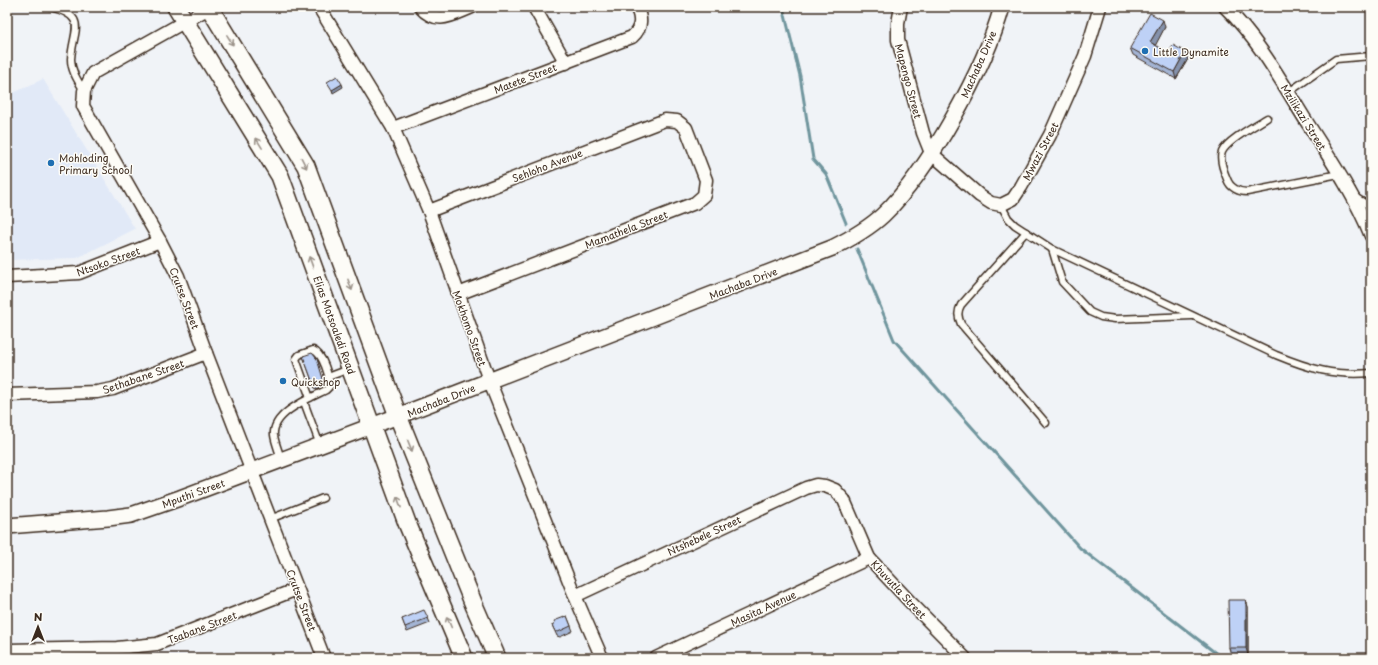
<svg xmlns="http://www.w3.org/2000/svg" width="1378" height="665" font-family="'Playpen Sans',sans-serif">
	<rect width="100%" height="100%" fill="#f0f3f7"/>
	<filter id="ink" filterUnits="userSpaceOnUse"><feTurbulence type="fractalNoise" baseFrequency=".025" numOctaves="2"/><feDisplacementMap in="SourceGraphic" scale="8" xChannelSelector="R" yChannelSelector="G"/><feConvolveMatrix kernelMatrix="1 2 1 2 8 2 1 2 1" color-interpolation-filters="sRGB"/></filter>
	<g filter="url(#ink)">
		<polygon fill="#e1e9f7" points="43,79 135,229 77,258 7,260 7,96"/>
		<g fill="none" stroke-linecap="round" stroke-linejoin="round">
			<g stroke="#6f959d" stroke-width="3">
				<polyline points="783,7 800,76 813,159 826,174 846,223"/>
				<polyline points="857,249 894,340 1080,548 1222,658"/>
			</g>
			<defs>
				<g id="service">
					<path d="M50 7C89 17 73 29 71 59 71 71 78 81 84 91"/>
					<polyline points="1289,92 1336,59 1371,56"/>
					<path d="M1267 118C1256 125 1227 140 1222 152 1219 160 1224 172 1227 179 1230 188 1239 192 1247 192L1339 174"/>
					<polyline points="1355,197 1371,207"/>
					<path d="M1001 205 1008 218 1015 225 1052 249 1276 355C1310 369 1334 376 1371 373"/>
					<path d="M1026 232 961 305C957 312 958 317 961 324L1046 423"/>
					<polyline points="1052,249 1062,282 1090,312 1101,317 1115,319 1192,316"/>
					<polyline points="328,377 349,369"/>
					<polyline points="304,402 320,445"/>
					<path d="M281 459C279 451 275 443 274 435 272 413 310 398 326 390L329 387C330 377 323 354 313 350L299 355 296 359 310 398"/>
					<polyline points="270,519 323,498"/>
				</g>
				<g id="minor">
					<polyline points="319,7 393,128 429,211 489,380 575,596 602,658"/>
					<path d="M420 7C437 26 452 15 472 7"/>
					<polyline points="534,7 566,63"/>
					<polyline points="901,7 898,23 898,40 923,133 931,153 980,196 991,203 1001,205 1013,199 1021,187 1050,135 1085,56 1100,7"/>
					<path d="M1225 7C1259 40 1283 84 1308 124 1331 160 1355 196 1371 236"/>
					<polyline points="209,8 93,73 84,91 83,106 160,241 178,276 206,353 324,658"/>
					<path d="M393 128 632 37C642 28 642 18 636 7"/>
					<polyline points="429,211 665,120 677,121 686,128 706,180 704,195 695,203 458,294"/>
					<polyline points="7,277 79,273 160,241"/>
					<polyline points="7,395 97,392 113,389 206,353"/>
					<polyline points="575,596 806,488 816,485 825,486 835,490 844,500 869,558 912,604 965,658"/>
					<polyline points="7,650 117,648 157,644 297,589"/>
					<polyline points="656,658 869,558"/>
				</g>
				<path id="tertiary" d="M7 526 108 518 131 515 180 498 398 416 832 248C850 239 868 229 883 215 929 171 985 68 1002 7"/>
				<g id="secondary">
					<polyline points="176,7 280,176 407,523 464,658"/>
					<polyline points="209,7 306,166 398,416 474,605 497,658"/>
				</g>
			</defs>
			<use href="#service" stroke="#3b2a1e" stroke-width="9"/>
			<use href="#minor" stroke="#3b2a1e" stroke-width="15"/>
			<use href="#tertiary" stroke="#3b2a1e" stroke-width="18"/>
			<use href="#secondary" stroke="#3b2a1e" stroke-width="20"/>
			<use href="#service" stroke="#fdfcf7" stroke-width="6"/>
			<use href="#minor" stroke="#fdfcf7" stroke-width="12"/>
			<use href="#tertiary" stroke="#fdfcf7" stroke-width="15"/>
			<use href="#secondary" stroke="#fdfcf7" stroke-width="17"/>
		</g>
		<g fill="#a3b4d4" stroke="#3b2a1e">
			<polygon points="1165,27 1155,45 1169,53 1188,59 1176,79 1133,55 1130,48"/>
			<polygon points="303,356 317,359 324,385 315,389"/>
			<polygon points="1246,600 1248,607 1248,655 1231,655 1229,648"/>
			<polygon points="567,616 573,631 560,637 557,636 552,625"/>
			<polygon points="428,618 430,623 407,632 402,619"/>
		</g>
		<g fill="#8592ac" stroke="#3b2a1e">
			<polygon points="1163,20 1165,27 1153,50 1150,42"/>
			<polygon points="1185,52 1188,59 1176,79 1174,72"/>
			<polygon points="342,84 343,87 333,93 332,90"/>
			<polygon points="1246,600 1248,607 1248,655 1246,648"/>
		</g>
		<g fill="#bed1f6" stroke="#3b2a1e">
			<polygon points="1150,13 1163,20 1150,42 1169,53 1173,45 1185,52 1174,72 1130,48"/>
			<polygon points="337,76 342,84 332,90 327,82"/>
			<polygon points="312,353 317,359 324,382 314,386 303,356"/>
			<polygon points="1228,600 1246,600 1246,648 1229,648"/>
			<polygon points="424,610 428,618 405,627 402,619"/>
			<polygon points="567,616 571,626 558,632 555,631 552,625 555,623 554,621"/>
		</g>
		<defs><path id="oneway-shaft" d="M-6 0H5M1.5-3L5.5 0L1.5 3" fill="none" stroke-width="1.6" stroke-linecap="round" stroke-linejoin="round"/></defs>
		<g stroke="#9c938a">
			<use href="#oneway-shaft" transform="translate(230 40) rotate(58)"/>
			<use href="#oneway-shaft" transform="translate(259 143) rotate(-122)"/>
			<use href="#oneway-shaft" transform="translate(304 163) rotate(63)"/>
			<use href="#oneway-shaft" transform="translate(311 262) rotate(-110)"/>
			<use href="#oneway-shaft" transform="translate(350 285) rotate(70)"/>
			<use href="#oneway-shaft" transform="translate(410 446) rotate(68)"/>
			<use href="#oneway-shaft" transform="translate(399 502) rotate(-110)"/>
			<use href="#oneway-shaft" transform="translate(449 622) rotate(-113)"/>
		</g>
	</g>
	<g fill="#1f6fb2" stroke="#fdfcf7" stroke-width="1.5">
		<circle cx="1145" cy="51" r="4"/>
		<circle cx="51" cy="163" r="4"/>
		<circle cx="283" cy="381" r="4"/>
	</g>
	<g text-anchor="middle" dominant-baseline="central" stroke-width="3" stroke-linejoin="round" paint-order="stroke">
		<g font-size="10" fill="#3b2a1e" stroke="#fdfcf7" text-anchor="start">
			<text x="1153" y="51">Little Dynamite</text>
			<text x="59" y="157">Mohloding<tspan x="59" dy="12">Primary School</tspan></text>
			<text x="291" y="381">Quickshop</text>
		</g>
		<g font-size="10" fill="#3b2a1e" stroke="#fdfcf7">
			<text transform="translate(978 64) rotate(-66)">Machaba Drive</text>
			<text transform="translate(525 78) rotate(-21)">Matete Street</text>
			<text transform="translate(909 81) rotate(75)">Mapengo Street</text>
			<text transform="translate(1304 117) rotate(58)">Mzilikazi Street</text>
			<text transform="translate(1040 151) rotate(-62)">Mwazi Street</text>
			<text transform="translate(547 165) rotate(-21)">Sehloho Avenue</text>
			<text transform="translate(626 229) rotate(-21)">Mamathela Street</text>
			<text transform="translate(108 261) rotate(-20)">Ntsoko Street</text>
			<text transform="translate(743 283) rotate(-21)">Machaba Drive</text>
			<text transform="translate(185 298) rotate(69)">Crutse Street</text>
			<text transform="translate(335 325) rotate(70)">Elias Motsoaledi Road</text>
			<text transform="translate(470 328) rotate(70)">Mokhomo Street</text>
			<text transform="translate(143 376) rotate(-19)">Sethabane Street</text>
			<text transform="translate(441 400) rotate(-22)">Machaba Drive</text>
			<text transform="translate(193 493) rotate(-20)">Mputhi Street</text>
			<text transform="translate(704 535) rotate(-25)">Ntshebele Street</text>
			<text transform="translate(899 589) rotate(47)">Khuvutla Street</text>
			<text transform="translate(302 600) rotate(69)">Crutse Street</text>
			<text transform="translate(763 608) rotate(-25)">Masita Avenue</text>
			<text transform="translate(202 627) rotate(-21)">Tsabane Street</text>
		</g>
	</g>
	<rect width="1378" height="665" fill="none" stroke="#fdfcf7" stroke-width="24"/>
	<rect x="12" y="12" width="1354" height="641" fill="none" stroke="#3b2a1e" stroke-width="1.5" filter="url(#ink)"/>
	<g transform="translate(38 627)" stroke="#fdfcf7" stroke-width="3" paint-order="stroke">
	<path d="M0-3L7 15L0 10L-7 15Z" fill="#3b2a1e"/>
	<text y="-6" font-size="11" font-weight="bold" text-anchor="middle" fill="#3b2a1e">N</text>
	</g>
</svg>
